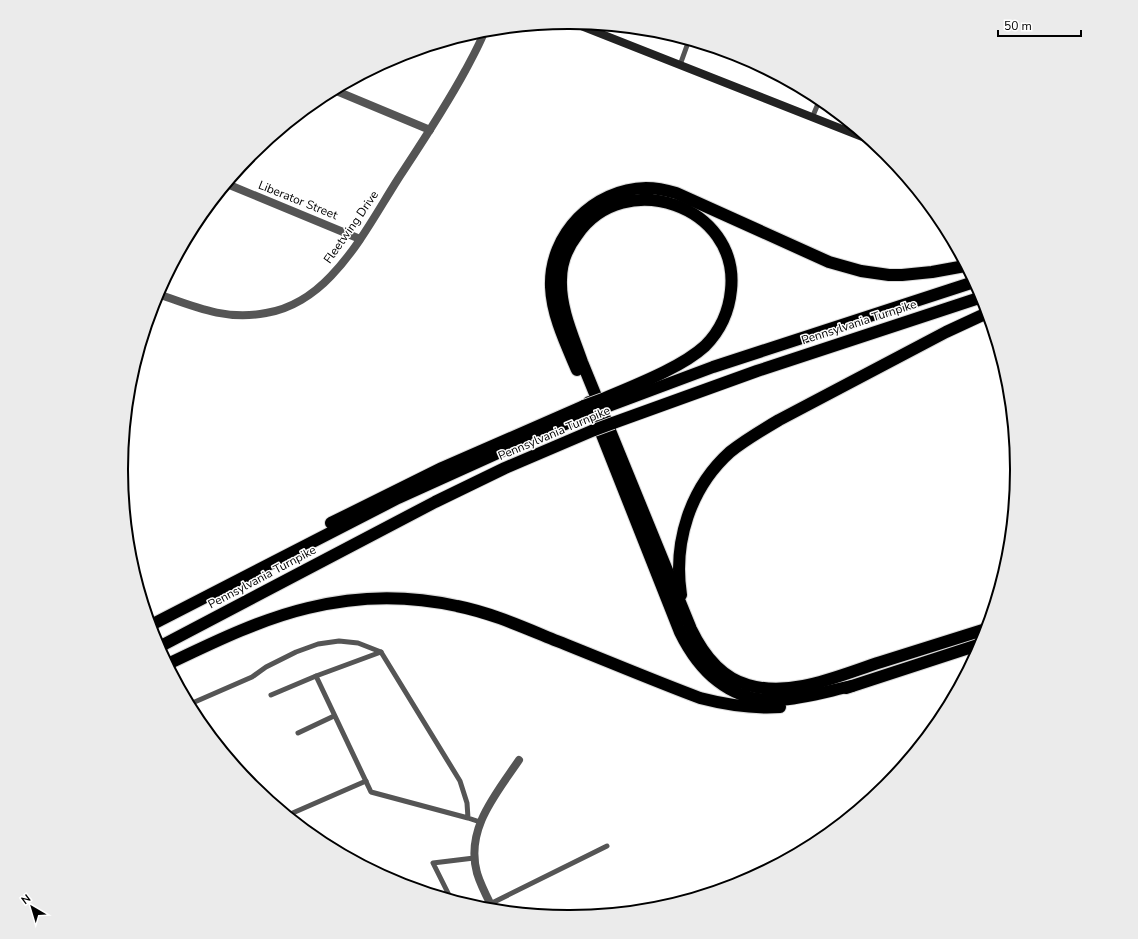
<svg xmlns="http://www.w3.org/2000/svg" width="1138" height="939" font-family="'Nunito Sans',sans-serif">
	<rect width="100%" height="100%" fill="#fff"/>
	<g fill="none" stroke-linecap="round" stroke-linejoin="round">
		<defs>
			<g id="highway">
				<path d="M577 370C566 344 552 315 551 287 549 234 594 189 646 188 656 188 666 190 676 193L829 262 861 271 889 275H902L932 272 965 266"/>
				<path d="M603 399C633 386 681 368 705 346 720 331 729 311 731 290 740 206 624 166 577 235 567 248 561 263 561 280 560 308 573 336 582 362L691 629C703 654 720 677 748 685 792 698 840 675 881 662 916 651 951 640 986 629"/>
				<path d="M589 402 680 632C699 671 730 702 777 700 802 699 828 691 852 686"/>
				<polyline points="606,407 713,367 974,282"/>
				<polyline points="613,423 757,371 982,297"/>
				<polyline points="331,523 442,468 584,406"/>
				<path d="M681 595C673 542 690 488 730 452 745 440 762 430 779 420L946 332 987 313"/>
				<polyline points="151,625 398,498 524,441 587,415"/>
				<polyline points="159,647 435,502 505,468 594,430"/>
				<path d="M168 664C212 643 261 619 308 608 356 596 408 595 457 606 492 613 525 628 557 641 605 660 652 680 700 698 727 705 752 709 780 707"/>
				<polyline points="846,688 981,644"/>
			</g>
		</defs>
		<use href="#highway" stroke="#dbdbdb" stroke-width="14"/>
		<g stroke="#555" stroke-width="5">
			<polyline points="680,65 689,40"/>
			<polyline points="812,118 820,99"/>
			<polyline points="271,695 316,676"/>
			<polyline points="190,704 252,677 266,667 296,652 318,644 339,641 358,643 381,652"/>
			<polyline points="298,733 334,716"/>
			<polyline points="288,815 366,781"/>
			<polyline points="468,818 467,803 460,781 381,652 316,676 371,792 468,818 480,822"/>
			<polyline points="451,899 433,863 474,858"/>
			<polyline points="490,904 607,846"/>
		</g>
		<g stroke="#555" stroke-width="8">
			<polyline points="334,90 430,130"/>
			<polyline points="227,184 360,239"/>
			<path d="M158 294C195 307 226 321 266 313 291 309 314 294 331 276 358 248 377 212 398 179 421 144 445 108 465 71 472 58 480 44 485 30"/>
			<path d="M493 909C487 897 481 886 477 873 465 829 496 794 519 760"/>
		</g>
		<polyline stroke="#222" stroke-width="8" points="571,22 870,140"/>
		<use href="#highway" stroke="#000" stroke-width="12"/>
		<defs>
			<g id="highway-bridge">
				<polyline points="584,406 603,399"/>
				<polyline points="587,415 606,407"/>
				<polyline points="594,430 613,423"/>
			</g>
		</defs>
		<use href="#highway-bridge" stroke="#dbdbdb" stroke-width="14" stroke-linecap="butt"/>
		<use href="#highway-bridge" stroke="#000" stroke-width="12"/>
	</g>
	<g text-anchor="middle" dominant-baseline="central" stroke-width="3" stroke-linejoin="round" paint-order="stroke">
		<g font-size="12" fill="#000" stroke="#fff">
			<text transform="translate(298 200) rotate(22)">Liberator Street</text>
			<text transform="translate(351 227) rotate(-55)">Fleetwing Drive</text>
			<text transform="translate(859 322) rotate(-18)">Pennsylvania Turnpike</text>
			<text transform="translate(554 433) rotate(-23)">Pennsylvania Turnpike</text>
			<text transform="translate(262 577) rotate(-28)">Pennsylvania Turnpike</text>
		</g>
	</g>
	<path d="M0 0H1138V939H0ZM568 29H570A440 440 0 0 1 1010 469V470A440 440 0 0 1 570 910H568A440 440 0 0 1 128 470V469A440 440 0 0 1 568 29Z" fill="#ebebeb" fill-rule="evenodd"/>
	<path fill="none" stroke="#000" stroke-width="2" d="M568 29H570A440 440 0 0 1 1010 469V470A440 440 0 0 1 570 910H568A440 440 0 0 1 128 470V469A440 440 0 0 1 568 29Z"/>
	<g transform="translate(32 907) rotate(322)" stroke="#ffffff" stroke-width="3" paint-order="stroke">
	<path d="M0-3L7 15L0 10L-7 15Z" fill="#000000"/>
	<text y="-6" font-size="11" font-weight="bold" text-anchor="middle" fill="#000000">N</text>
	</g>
	<path d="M998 30v6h83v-6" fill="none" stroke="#000000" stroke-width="2"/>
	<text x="1004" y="30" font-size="12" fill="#000000" stroke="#ffffff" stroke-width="3" paint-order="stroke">50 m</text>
</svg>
